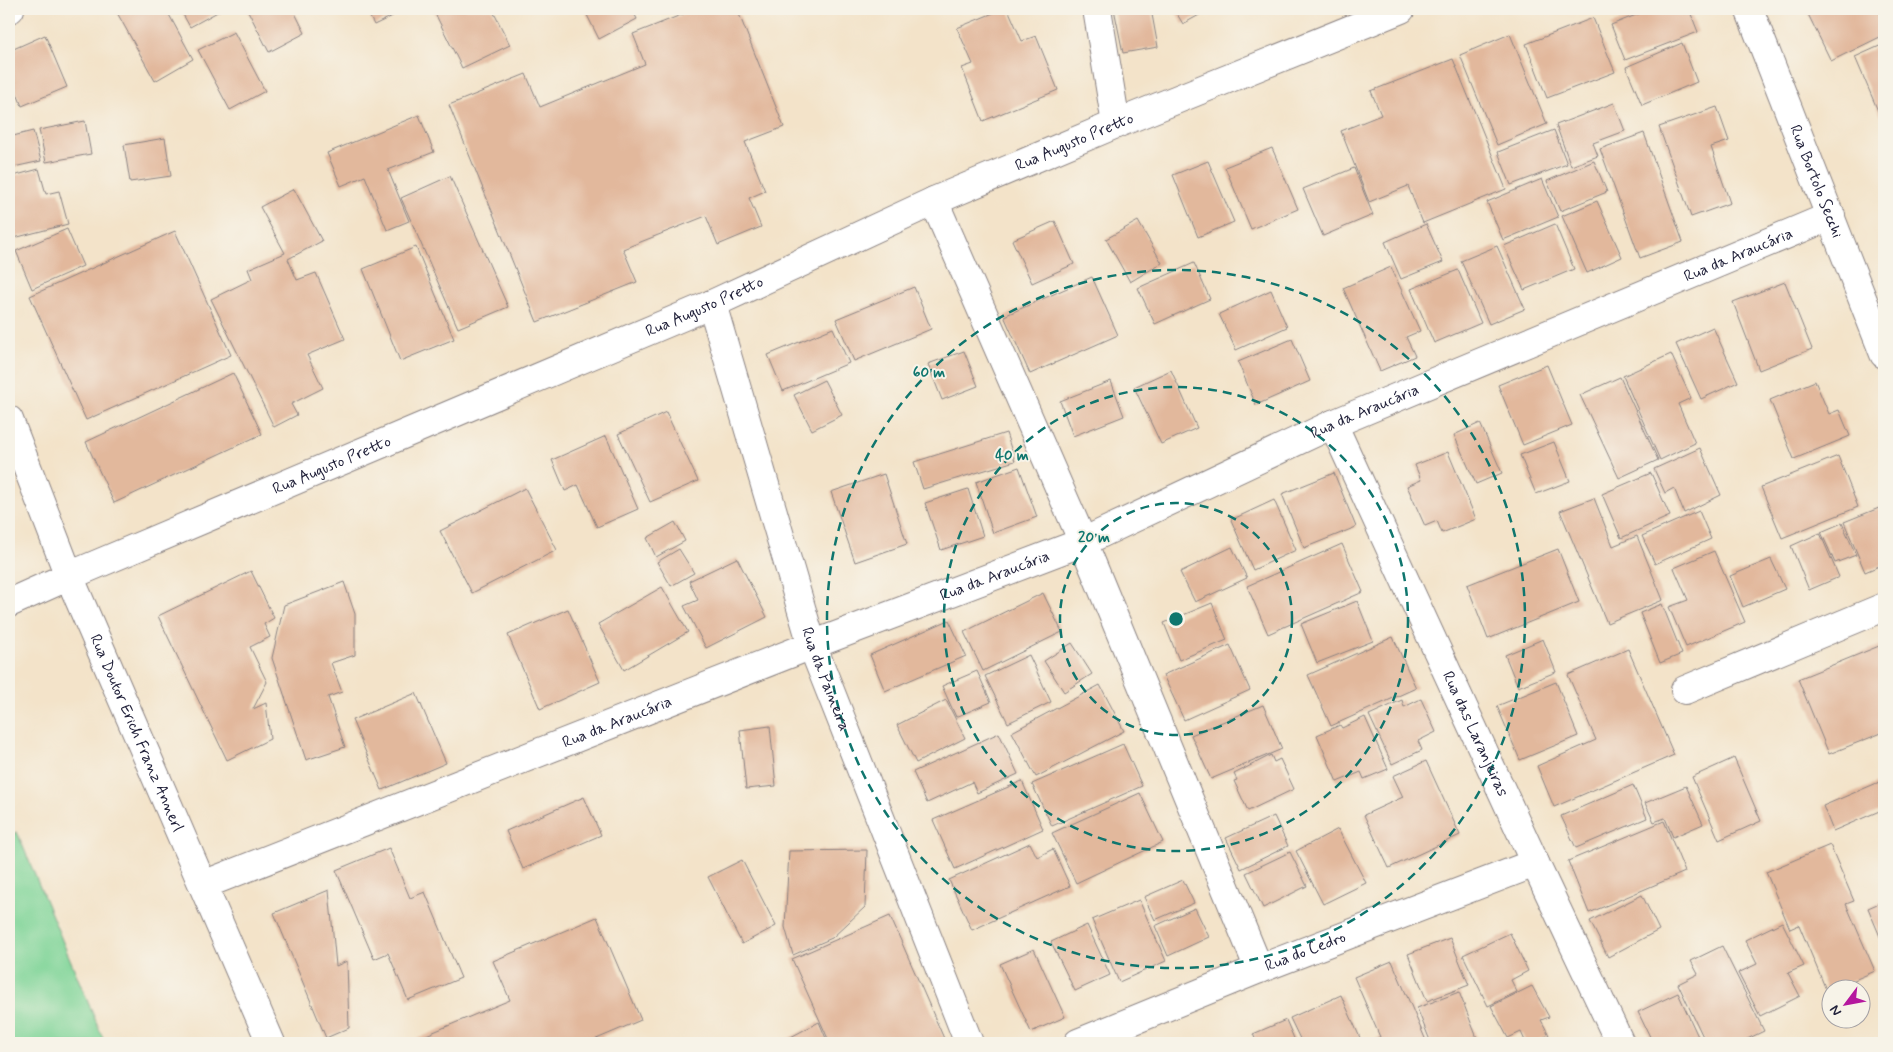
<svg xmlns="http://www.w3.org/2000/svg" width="1893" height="1052" font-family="Mynerve,sans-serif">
	<rect width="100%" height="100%" fill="#f7f3e8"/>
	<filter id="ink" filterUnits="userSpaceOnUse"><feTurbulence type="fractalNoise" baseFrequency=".02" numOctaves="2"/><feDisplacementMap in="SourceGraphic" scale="10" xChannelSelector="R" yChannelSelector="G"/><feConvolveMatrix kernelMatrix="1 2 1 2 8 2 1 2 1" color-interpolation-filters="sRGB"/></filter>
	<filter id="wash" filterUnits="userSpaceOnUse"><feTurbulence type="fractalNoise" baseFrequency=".0096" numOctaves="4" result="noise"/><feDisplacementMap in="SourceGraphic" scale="20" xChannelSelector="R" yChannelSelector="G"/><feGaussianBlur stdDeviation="1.12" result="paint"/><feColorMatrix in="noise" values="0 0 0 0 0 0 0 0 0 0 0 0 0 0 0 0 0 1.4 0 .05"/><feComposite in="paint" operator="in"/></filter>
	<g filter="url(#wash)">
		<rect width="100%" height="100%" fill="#f3e3c9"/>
		<polygon fill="#7ed497" stroke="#507b69" points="17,832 105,1043 9,1043 9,835"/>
		<g id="blocks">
			<g fill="#e2b89c">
				<polygon points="115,9 166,9 193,59 155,81"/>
				<polygon points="180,9 223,9 190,27"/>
				<polygon points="247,9 293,9 305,33 269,52"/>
				<polygon points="366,9 407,9 374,25"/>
				<polygon points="433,9 492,9 510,45 462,68"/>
				<polygon points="584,9 632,9 637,19 599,39"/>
				<polygon points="696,9 737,9 784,127 745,142 765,191 749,198 761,227 718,245 706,216 623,249 637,282 537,322 449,105 526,74 540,107 645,64 633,34"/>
				<polygon points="1003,9 1008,9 1022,41 1036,36 1058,90 983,121 962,68 973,64 957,28"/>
				<polygon points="1114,9 1151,9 1158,47 1123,53"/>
				<polygon points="1174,9 1210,9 1183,24"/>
				<polygon points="1616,9 1637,9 1619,16"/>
				<polygon points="1651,9 1689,9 1698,32 1625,60 1611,25"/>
				<polygon points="1809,9 1878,9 1884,23 1884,35 1831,61 1806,10"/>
				<polygon points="1593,18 1615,72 1547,98 1526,44"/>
				<polygon points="234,32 265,91 230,110 198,50"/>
				<polygon points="1510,34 1547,124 1497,145 1460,55"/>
				<polygon points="45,35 67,87 22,106 9,74 9,51"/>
				<polygon points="1682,43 1697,82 1642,105 1626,67"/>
				<polygon points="1884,44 1884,125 1855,57"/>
				<polygon points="1453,59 1506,189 1423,223 1408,186 1369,202 1341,131 1381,115 1371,91"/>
				<polygon points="1614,103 1625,131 1593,143 1598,156 1571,166 1556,125"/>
				<polygon points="1717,107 1729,141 1711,147 1730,203 1691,217 1659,127"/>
				<polygon points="419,115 434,152 388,170 409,221 387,230 365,176 341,186 327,153"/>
				<polygon points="85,121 91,154 46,162 39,130"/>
				<polygon points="1554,130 1567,164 1511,185 1498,152"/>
				<polygon points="33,131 41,161 9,168 9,137"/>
				<polygon points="1644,133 1683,242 1640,258 1600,149"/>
				<polygon points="165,138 171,176 130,182 124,145"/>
				<polygon points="1272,148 1298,209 1251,229 1225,167"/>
				<polygon points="1208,161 1234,222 1198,237 1173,175"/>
				<polygon points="1594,161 1607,192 1560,211 1547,181"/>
				<polygon points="1354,168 1373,215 1323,236 1303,189"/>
				<polygon points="39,169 46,194 59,191 68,224 14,238 9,220 9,177"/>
				<polygon points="450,176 508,307 458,328 401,198"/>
				<polygon points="1542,179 1558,217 1503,240 1487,202"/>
				<polygon points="294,189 322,241 288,259 297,280 316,273 345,339 307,355 323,388 291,404 297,415 274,427 211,299 252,279 248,269 285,253 260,207"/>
				<polygon points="1597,201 1622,257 1587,273 1562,216"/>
				<polygon points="1055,221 1074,264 1032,283 1012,240"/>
				<polygon points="1138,221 1162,263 1130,282 1106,239"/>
				<polygon points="1426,224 1443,262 1401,279 1385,242"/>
				<polygon points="1555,224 1574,269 1524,290 1504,246"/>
				<polygon points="67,229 83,266 32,289 16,251"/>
				<polygon points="175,231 231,355 86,420 30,296"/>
				<polygon points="1497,246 1525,309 1489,324 1461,261"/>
				<polygon points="416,247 454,339 400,361 363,269"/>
				<polygon points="1194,263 1210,299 1155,324 1138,288"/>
				<polygon points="1391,267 1420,331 1406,337 1415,356 1380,371 1343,288"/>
				<polygon points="1458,270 1481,323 1434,343 1411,289"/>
				<polygon points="1092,277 1118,335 1030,374 1004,316"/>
				<polygon points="1785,282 1812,349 1759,370 1733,302"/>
				<polygon points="914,287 931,329 854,361 836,319"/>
				<polygon points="1271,290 1287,327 1236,350 1219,314"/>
				<polygon points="1713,327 1738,382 1701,399 1676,344"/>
				<polygon points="833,328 849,363 783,391 768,355"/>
				<polygon points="1292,339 1310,381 1256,405 1238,362"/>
				<polygon points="964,351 978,386 942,400 928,364"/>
				<polygon points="1671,354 1691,398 1678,404 1695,443 1660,460 1623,376"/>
				<polygon points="1547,365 1572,425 1523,445 1498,385"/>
				<polygon points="1171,370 1197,428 1161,444 1134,387"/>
				<polygon points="233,373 262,434 114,503 86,442"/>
				<polygon points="1620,377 1658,460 1619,478 1580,395"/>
				<polygon points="824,380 842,415 812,430 794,395"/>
				<polygon points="1111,381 1124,416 1073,436 1060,401"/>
				<polygon points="1815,381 1829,414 1839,410 1850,436 1794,459 1770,400"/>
				<polygon points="666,412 698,481 650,502 618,434"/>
				<polygon points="1480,423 1502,473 1476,484 1454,435"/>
				<polygon points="1006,433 1015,461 923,489 914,462"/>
				<polygon points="606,436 638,509 597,527 578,485 565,491 552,460"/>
				<polygon points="1554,442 1570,481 1536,494 1520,455"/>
				<polygon points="1700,448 1721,495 1684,513 1674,488 1665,493 1654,469"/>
				<polygon points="1448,452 1476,519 1442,533 1437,521 1425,526 1407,486 1421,480 1415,465"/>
				<polygon points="1838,456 1858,507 1782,538 1761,487"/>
				<polygon points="1019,467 1037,517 993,533 976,482"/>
				<polygon points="1334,473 1356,527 1304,548 1282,494"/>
				<polygon points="1651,473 1670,516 1621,538 1602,494"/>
				<polygon points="884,474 907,544 855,562 831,492"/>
				<polygon points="525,488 557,550 472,593 440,531"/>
				<polygon points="968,489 983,536 941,550 925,503"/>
				<polygon points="1594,498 1613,546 1637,536 1663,600 1607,623 1560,511"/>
				<polygon points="1274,500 1296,550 1253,570 1231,520"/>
				<polygon points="1879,508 1884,522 1884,564 1865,572 1844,522"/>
				<polygon points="1699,511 1711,539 1655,564 1642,536"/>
				<polygon points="675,522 685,541 656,557 647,538"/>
				<polygon points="1842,523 1856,555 1835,563 1821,532"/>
				<polygon points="1820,533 1839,577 1809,590 1791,546"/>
				<polygon points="1342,544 1363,592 1268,634 1247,586"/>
				<polygon points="1232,547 1247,578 1195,602 1180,572"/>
				<polygon points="679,549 694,573 671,586 657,562"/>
				<polygon points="1558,549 1579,602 1488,639 1467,585"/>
				<polygon points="1714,551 1745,622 1686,647 1669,607 1688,600 1674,568"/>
				<polygon points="737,558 767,617 706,648 684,606 698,600 689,581"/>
				<polygon points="1771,559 1785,589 1743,607 1730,576"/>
				<polygon points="251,571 274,618 264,624 270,637 250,647 267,682 253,709 266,703 270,739 227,760 158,616"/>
				<polygon points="344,582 355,614 355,655 331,663 342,692 328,697 345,747 306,760 272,658 284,605"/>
				<polygon points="662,587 688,632 624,670 598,624"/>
				<polygon points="1043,593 1062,632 983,671 964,632"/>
				<polygon points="1357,601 1373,641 1317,663 1301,624"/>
				<polygon points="1212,603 1227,640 1179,660 1164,623"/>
				<polygon points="1662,604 1682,654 1660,663 1640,613"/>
				<polygon points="568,609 600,682 540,709 508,635"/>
				<polygon points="949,620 966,656 885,691 870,655"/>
				<polygon points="1393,637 1416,688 1331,726 1308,675"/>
				<polygon points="1543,639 1556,672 1518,687 1505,655"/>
				<polygon points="1072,643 1092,674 1064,692 1044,661"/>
				<polygon points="1884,644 1884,732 1829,754 1798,679"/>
				<polygon points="1230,645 1250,690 1184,720 1163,675"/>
				<polygon points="1628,649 1674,755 1554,807 1537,766 1596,740 1568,675"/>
				<polygon points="1029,655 1051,702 1008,723 985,676"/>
				<polygon points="977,671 991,702 956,717 942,686"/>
				<polygon points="1556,682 1578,736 1520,760 1497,706"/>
				<polygon points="1100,685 1124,731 1036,777 1012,732"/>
				<polygon points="416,693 446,763 382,790 352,720"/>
				<polygon points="1421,699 1436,732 1418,741 1422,750 1392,764 1369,715 1402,700 1404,707"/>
				<polygon points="946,700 965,738 916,763 897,725"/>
				<polygon points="1263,705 1282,749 1211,779 1191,735"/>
				<polygon points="1365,717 1388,769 1364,779 1361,772 1337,782 1317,735 1340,725 1342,728"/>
				<polygon points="770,726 776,786 746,789 740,730"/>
				<polygon points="999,733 1018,774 977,793 972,782 927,803 913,772"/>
				<polygon points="1123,744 1142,786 1052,826 1032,784"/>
				<polygon points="1271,755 1274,762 1280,759 1294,789 1248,811 1234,781 1237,780 1234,774"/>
				<polygon points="1734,758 1761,821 1719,840 1692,777"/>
				<polygon points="1426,761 1460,835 1389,868 1364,815 1403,797 1393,776"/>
				<polygon points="1884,780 1884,809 1833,831 1823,806"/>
				<polygon points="1022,781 1043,829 955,869 933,820"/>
				<polygon points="1633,785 1647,818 1576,848 1561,816"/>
				<polygon points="1686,786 1703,824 1673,837 1665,818 1654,822 1645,803"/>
				<polygon points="1140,793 1163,842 1076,883 1052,833"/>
				<polygon points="584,797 601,835 523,869 506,831"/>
				<polygon points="1274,816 1288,846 1241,869 1226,838"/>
				<polygon points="1664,821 1685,872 1589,913 1568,861"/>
				<polygon points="1338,829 1366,883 1323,904 1296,851"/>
				<polygon points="1030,843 1037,857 1053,849 1070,886 972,930 949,880"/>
				<polygon points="1830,845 1854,901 1846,904 1875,971 1827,992 1799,925 1790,929 1766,872"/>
				<polygon points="389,848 410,898 425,892 461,978 408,1000 388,953 374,959 336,870"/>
				<polygon points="867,850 865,907 832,938 793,955 785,927 789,851"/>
				<polygon points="1290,852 1307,886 1263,908 1246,873"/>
				<polygon points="742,860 776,926 742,944 708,877"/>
				<polygon points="1183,880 1194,903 1155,920 1144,897"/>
				<polygon points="329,890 336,966 347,961 349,1028 326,1038 274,913"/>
				<polygon points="1642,895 1659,930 1608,957 1590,921"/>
				<polygon points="1139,900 1166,961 1119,982 1092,920"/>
				<polygon points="1884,901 1884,946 1868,908"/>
				<polygon points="1195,908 1209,937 1168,956 1155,926"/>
				<polygon points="890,916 946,1043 830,1043 792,959"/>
				<polygon points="597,917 641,1020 587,1043 407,1043 510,1000 493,961"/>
				<polygon points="1782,922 1804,966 1788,973 1800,996 1760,1016 1738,973 1757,964 1745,940"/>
				<polygon points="1087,925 1110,975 1075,991 1051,942"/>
				<polygon points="1510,933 1528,971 1511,980 1517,992 1488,1006 1463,955"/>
				<polygon points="1450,938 1469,985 1427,1001 1408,954"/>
				<polygon points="1722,946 1764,1031 1739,1043 1706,1043 1678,984 1698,974 1691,961"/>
				<polygon points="1034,949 1065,1017 1031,1032 1000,964"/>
				<polygon points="1392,961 1427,1043 1366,1043 1380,1037 1354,977"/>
				<polygon points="1532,986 1549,1017 1541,1020 1549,1035 1532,1043 1526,1043 1521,1032 1508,1038 1491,1006"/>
				<polygon points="1459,992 1479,1043 1431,1043 1417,1008"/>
				<polygon points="1678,993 1701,1043 1653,1043 1638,1012"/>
				<polygon points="1341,995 1361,1040 1354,1043 1302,1043 1290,1018"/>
				<polygon points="1286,1020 1296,1043 1257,1043 1253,1034"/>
				<polygon points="819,1022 828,1043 788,1043 787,1039"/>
			</g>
		</g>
	</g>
	<g filter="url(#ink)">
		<use href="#blocks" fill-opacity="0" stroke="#8a8282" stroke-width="1"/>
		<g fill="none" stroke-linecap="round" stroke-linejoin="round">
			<defs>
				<g id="street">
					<polyline points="9,9 10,9"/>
					<polyline points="1097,9 1116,124"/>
					<path id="s1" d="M1749 9 1884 354"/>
					<polyline points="934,201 1083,542 1259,969"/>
					<path id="s2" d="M712 304 812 645 969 1043"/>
					<path id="s3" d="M9 420 69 576 271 1043"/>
					<path id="s4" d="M1333 424 1535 863 1620 1043"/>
					<path id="s5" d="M9 603 69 576 712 304 934 201 1116 124 1401 9"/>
					<polyline points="1685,690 1884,607"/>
					<path id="s6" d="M203 885 812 645 1083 542 1333 424 1831 216"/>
					<path id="s7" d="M1078 1043 1259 969 1535 863"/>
				</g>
			</defs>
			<use href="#street" stroke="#8a8282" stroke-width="30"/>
			<use href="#street" stroke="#fff" stroke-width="28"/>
		</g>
	</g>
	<g fill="none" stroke="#0f766e" stroke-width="2.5" stroke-dasharray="9 6">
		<circle cx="1176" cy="619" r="116"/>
		<circle cx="1176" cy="619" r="232"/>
		<circle cx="1176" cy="619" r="349"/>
	</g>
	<g text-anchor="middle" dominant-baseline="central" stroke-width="4" stroke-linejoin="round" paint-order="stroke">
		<g font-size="16" fill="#22223b" stroke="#f7f3e8">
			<text stroke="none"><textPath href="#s5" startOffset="1161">Rua Augusto Pretto</textPath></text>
			<text stroke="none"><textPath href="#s1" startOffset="185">Rua Bortolo Secchi</textPath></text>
			<text stroke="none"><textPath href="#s6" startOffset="1660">Rua da Araucária</textPath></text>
			<text stroke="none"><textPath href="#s5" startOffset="756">Rua Augusto Pretto</textPath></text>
			<text stroke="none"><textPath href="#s6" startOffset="1255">Rua da Araucária</textPath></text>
			<text stroke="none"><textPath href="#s5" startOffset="351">Rua Augusto Pretto</textPath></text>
			<text stroke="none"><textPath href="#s6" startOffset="850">Rua da Araucária</textPath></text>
			<text stroke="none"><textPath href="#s2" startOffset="392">Rua da Paineira</textPath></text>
			<text stroke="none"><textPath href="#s6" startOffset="445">Rua da Araucária</textPath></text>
			<text stroke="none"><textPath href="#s3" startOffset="338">Rua Doutor Erich Franz Annerl</textPath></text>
			<text stroke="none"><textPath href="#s4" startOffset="341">Rua das Laranjeiras</textPath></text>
			<text stroke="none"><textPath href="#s7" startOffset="245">Rua do Cedro</textPath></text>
		</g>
	</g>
	<circle cx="1176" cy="619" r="8" fill="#0f766e" stroke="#f7f3e8" stroke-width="2.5"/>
	<g font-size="15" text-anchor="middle" font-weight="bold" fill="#0f766e" stroke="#f7f3e8" stroke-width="4" stroke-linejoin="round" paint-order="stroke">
		<text x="929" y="377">60 m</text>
		<text x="1012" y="460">40 m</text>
		<text x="1094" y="542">20 m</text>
	</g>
	<rect width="1893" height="1052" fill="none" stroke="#f7f3e8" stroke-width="30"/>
	<g transform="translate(1846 1004) rotate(238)"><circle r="24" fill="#f7f3e8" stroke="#a29fa3"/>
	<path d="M0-4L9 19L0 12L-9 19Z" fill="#b5179e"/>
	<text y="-8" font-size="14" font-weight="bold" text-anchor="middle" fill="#22223b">N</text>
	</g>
</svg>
